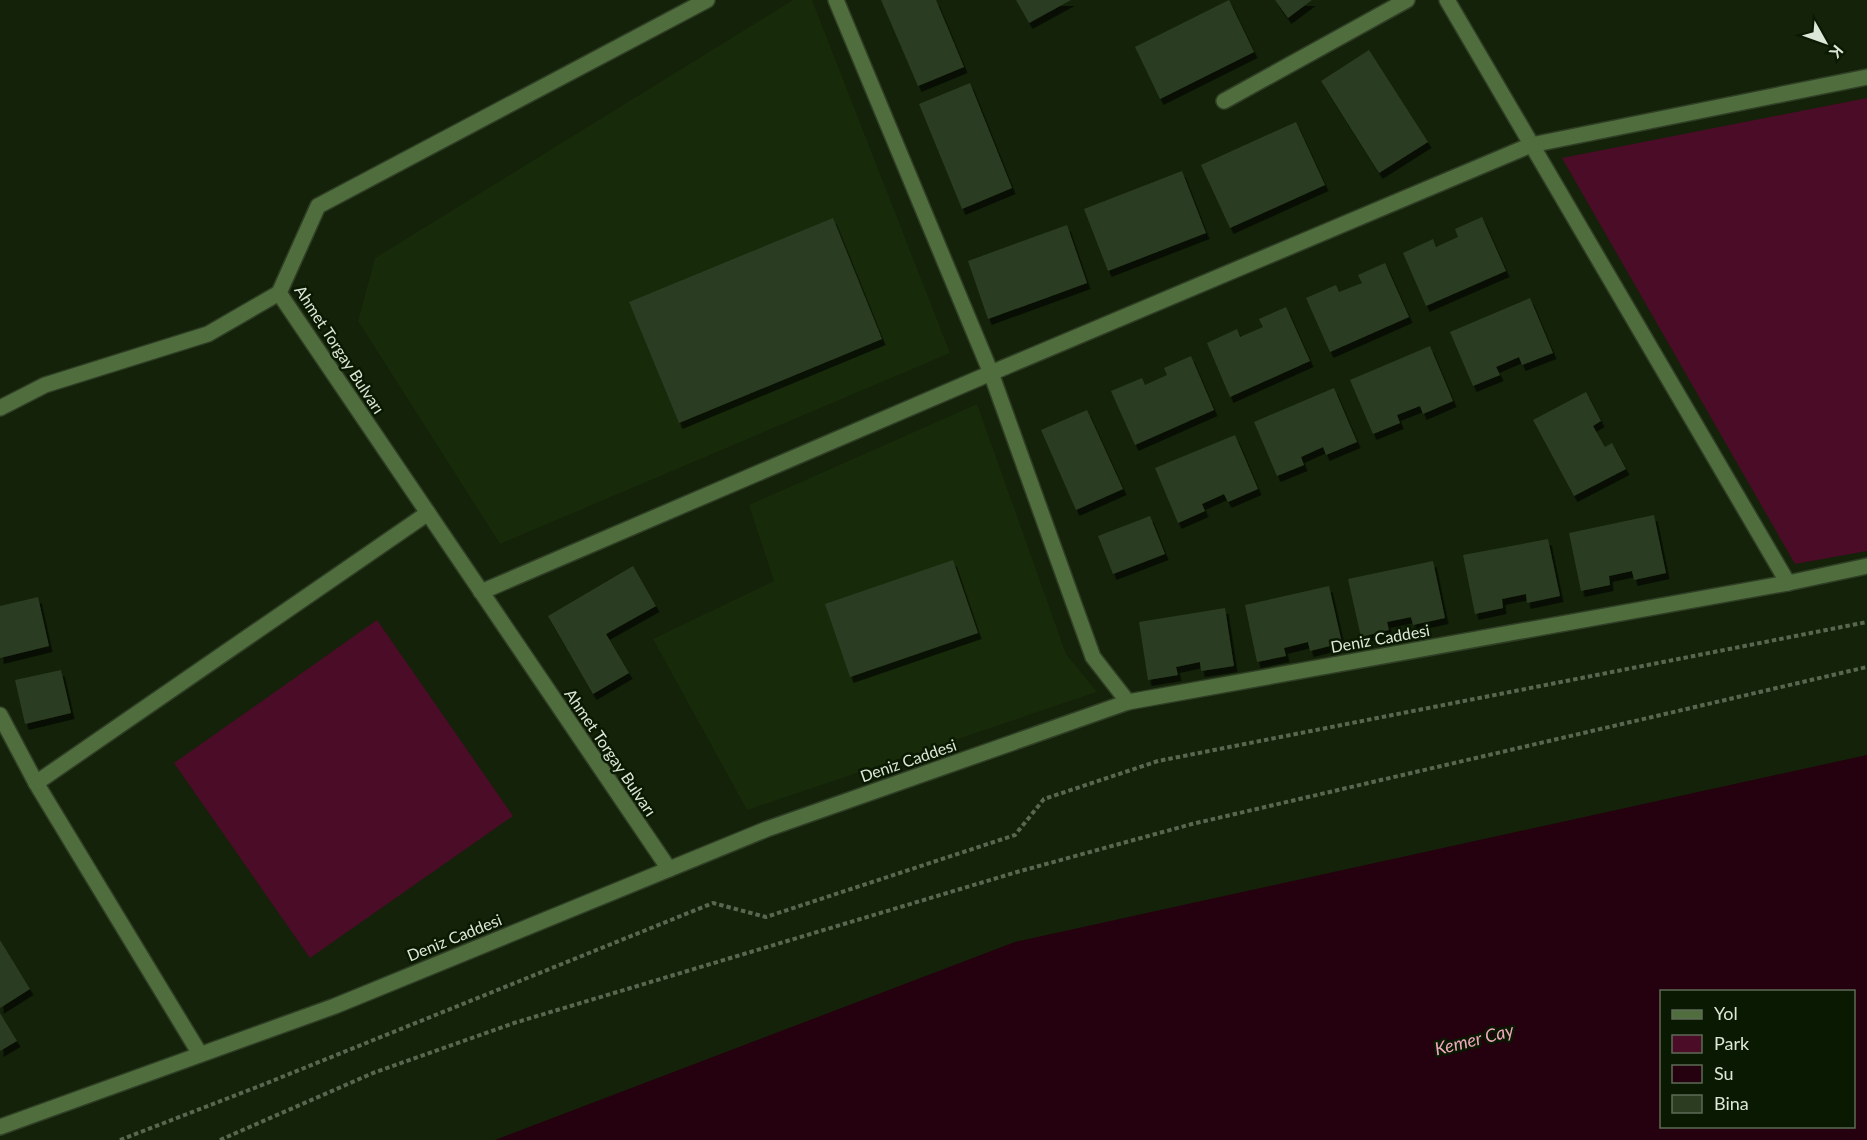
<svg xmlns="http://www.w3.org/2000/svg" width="1867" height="1140" font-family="Lato,sans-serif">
	<defs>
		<filter id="shadow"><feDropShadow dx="3.5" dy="6" stdDeviation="0" flood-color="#0009"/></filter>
	</defs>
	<rect width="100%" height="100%" fill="#132208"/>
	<g fill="#172a09">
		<polygon points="793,0 812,0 950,353 500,544 358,321 375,258"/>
		<polygon points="977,404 1066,654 1097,692 747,810 653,639 774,581 749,505"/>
	</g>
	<g fill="#4b0c27">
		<polygon points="1867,98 1867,551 1795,564 1562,158"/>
		<polygon points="377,620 513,816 310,958 174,763"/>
	</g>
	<path fill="#25000e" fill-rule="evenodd" d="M1867 755V1140H495L1015 942ZM1662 992H1854V1126H1662Z"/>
	<g fill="#2b3c21" filter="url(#shadow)">
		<polygon points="881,0 936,0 964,67 918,86"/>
		<polygon points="1016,0 1071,0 1029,23"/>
		<polygon points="1229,0 1254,52 1160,99 1135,47"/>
		<polygon points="1275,0 1312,0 1288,18"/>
		<polygon points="1369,50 1428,142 1379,173 1321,81"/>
		<polygon points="970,83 1012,188 962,209 919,104"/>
		<polygon points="1296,122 1325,185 1230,228 1201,165"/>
		<polygon points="1182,171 1206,233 1108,271 1084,209"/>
		<polygon points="1482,217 1506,271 1426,306 1403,253 1433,239 1436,247 1458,237 1455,229"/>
		<polygon points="833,218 882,339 679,423 629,302"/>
		<polygon points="1067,225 1087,283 988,319 968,261"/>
		<polygon points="1385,263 1409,317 1330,352 1306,298 1336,285 1339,292 1362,283 1358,275"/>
		<polygon points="1530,298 1553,353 1522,365 1519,357 1496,367 1500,375 1473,386 1450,332"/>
		<polygon points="1286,307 1310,361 1230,397 1207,343 1237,329 1240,337 1263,327 1259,319"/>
		<polygon points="1430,346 1453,401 1423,414 1420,406 1397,415 1400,423 1373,434 1350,380"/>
		<polygon points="1191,356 1214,410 1135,445 1111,391 1142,378 1145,385 1167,375 1164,368"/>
		<polygon points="1334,388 1357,442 1326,455 1323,447 1301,457 1304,465 1277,476 1254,422"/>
		<polygon points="1586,392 1601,421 1593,426 1605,447 1612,443 1626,469 1574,496 1533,420"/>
		<polygon points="1087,410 1123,489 1076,510 1041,430"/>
		<polygon points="1235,435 1258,489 1228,502 1224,494 1202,504 1205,511 1178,523 1155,468"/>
		<polygon points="1654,515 1666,573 1634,580 1632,571 1609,576 1610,585 1581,591 1569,533"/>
		<polygon points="1150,516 1165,554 1113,574 1098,536"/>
		<polygon points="1548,539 1560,596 1527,603 1526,594 1502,599 1503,608 1475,614 1463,555"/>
		<polygon points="953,560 978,633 850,677 825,604"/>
		<polygon points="1433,561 1445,618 1413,625 1411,617 1387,622 1389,630 1361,637 1348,579"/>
		<polygon points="633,566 656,606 606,634 629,673 593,694 548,616"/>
		<polygon points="1329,586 1342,643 1310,651 1308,642 1284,648 1286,656 1257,662 1245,605"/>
		<polygon points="38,597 49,646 0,658 0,606"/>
		<polygon points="1225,608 1234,666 1201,671 1200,662 1176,667 1178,675 1148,680 1139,622"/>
		<polygon points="61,670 71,713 25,724 15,680"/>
		<polygon points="0,940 30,989 0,1008"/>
		<polygon points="0,1013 17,1041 0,1051"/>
	</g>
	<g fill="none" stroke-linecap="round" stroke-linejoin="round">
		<defs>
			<polyline id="lane" points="1224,101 1407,0"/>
			<g id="street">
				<polyline points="836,0 991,373 1093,657 1128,702"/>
				<polyline points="1447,0 1788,583"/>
				<polyline points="0,408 45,385 208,334 279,293"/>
				<polyline points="481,592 991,373 1531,145 1867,77"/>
				<polyline points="0,715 36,783 200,1054"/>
				<polyline points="36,783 428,513"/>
				<polyline points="669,869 279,293 318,206 707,0"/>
				<polyline points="0,1127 335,1006 767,829 1128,702 1788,583 1867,566"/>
			</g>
		</defs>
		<use href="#lane" stroke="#2f3e25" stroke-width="18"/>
		<use href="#street" stroke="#2f3e25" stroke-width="18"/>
		<g stroke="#596650" stroke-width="4" stroke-dasharray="4.5 3" stroke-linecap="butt">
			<polyline points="120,1140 262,1085 713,903 766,917 1015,835 1044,799 1158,761 1867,622"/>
			<polyline points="220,1140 373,1073 514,1023 1017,872 1192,824 1867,667"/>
		</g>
		<use href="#lane" stroke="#4f6d3d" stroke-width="15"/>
		<use href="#street" stroke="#4f6d3d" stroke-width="15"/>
	</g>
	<g text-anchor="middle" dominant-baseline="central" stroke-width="5" stroke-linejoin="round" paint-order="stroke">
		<g font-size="16" fill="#dde7d7" stroke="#0a1902">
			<text transform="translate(340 349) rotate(57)">Ahmet Torgay Bulvarı</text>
			<text transform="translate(1380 638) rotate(-10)">Deniz Caddesi</text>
			<text transform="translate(611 752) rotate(56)">Ahmet Torgay Bulvarı</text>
			<text transform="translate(908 760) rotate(-19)">Deniz Caddesi</text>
			<text transform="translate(454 937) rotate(-22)">Deniz Caddesi</text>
		</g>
		<g font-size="18" font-style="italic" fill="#f1a8bd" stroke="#0a1902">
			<text transform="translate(1474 1039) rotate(-14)">Kemer Cay</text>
		</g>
	</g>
	<rect x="1660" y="990" width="195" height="138" fill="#0a1902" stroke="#5e6b57" stroke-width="1.5"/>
	<rect x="1672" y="1010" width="30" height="9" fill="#4f6d3d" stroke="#5e6b57" stroke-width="1.5"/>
	<text x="1714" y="1020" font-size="18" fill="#dde7d7">Yol</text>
	<rect x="1672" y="1035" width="30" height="18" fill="#4b0c27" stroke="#5e6b57" stroke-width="1.5"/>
	<text x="1714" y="1050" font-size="18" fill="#dde7d7">Park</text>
	<rect x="1672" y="1065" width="30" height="18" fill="#25000e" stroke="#5e6b57" stroke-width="1.5"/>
	<text x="1714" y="1080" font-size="18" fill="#dde7d7">Su</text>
	<rect x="1672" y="1095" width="30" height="18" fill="#2b3c21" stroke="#5e6b57" stroke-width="1.5"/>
	<text x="1714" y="1110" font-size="18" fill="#dde7d7">Bina</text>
	<g transform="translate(1825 42) rotate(130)" stroke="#0a1902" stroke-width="4.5" paint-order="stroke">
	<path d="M0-4.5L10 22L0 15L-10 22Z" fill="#dde7d7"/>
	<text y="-9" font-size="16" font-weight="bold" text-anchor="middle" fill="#dde7d7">K</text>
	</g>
</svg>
